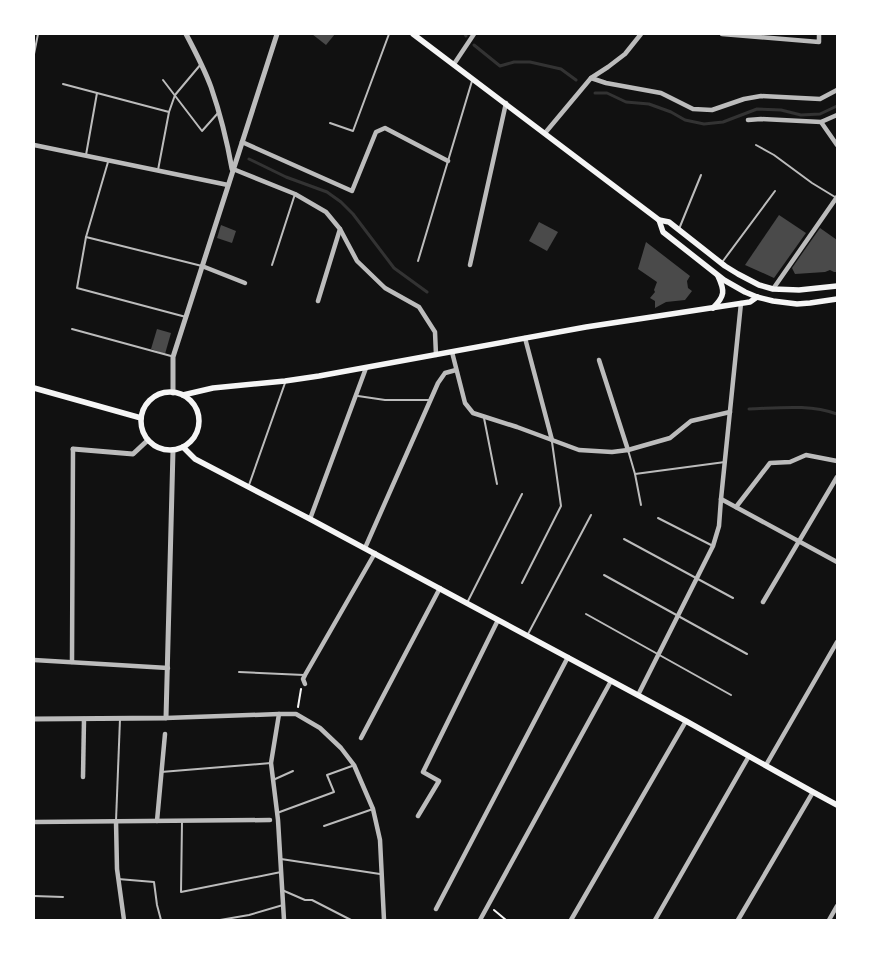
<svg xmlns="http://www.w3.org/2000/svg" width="871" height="954" font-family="'Space Grotesk',sans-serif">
	<rect width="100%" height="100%" fill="#111"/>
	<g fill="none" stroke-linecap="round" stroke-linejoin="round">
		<g stroke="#333" stroke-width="3">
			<polyline points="465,34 466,36"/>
			<polyline points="474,45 500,66 514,62 530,62 561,69 576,80"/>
			<polyline points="595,93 607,93 626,102 649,104 671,112 685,120 704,124 723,122 757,109 781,110 801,115 820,114 837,106"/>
			<polyline points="249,159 286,177 327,192 341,202 353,214 394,268 427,292"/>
			<path d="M749 409C779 408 809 404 837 414"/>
		</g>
	</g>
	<g fill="#4a4a4a">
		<polygon points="312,34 335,34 326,45"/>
		<polygon points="779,215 806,233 774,278 745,265"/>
		<polygon points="539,222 558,232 547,251 529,241"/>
		<polygon points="221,225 236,231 232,243 217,238"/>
		<polygon points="820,228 837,240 837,272 834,272 830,270 825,272 795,274 792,268"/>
		<polygon points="646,242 690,276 687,281 688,288 692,291 685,300 666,302 655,308 655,301 650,298 655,292 654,290 657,282 638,269"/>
		<polygon points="157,329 171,333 165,354 151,349"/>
	</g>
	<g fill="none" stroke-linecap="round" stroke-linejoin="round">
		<g stroke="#f5f5f5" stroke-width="2">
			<polyline points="298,707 301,689"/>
			<polyline points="494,910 506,920"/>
		</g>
		<g stroke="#bcbcbc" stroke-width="2">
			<polyline points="34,54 38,34"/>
			<polyline points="163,80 202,131 218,113"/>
			<polyline points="63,84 169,112"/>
			<polyline points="330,123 353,131 389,34"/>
			<polyline points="756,145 774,155 812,183 835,197"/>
			<polyline points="86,155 97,93"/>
			<polyline points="108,162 86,237 77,288 186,317"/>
			<polyline points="158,170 169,112 175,95 201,64"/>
			<polyline points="679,229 701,175"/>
			<polyline points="86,237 202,266"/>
			<polyline points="418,261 472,81"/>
			<polyline points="723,261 775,191"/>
			<polyline points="272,265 295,194"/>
			<polyline points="72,329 171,356"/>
			<polyline points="358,396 385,400 430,400"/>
			<polyline points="484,418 497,484"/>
			<polyline points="628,450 635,474 641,505"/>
			<polyline points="635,474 725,462"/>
			<polyline points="249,485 285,383"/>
			<polyline points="658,518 713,546"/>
			<polyline points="624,539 733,598"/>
			<polyline points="604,575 747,654"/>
			<polyline points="522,583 561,506 552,442"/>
			<polyline points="468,601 522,494"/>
			<polyline points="586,614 731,695"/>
			<polyline points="528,634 591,515"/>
			<polyline points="239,672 304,675"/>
			<polyline points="161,772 271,763"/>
			<polyline points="273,780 293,771"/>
			<polyline points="277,813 334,792 327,775 352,766"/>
			<polyline points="116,821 120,719"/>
			<polyline points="182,822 181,892 281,872"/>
			<polyline points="324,826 373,809"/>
			<polyline points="281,859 380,874"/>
			<polyline points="118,879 154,882 157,905 161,920"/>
			<polyline points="282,890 305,900 312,900 351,920"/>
			<polyline points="34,896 63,897"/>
			<polyline points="220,920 249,915 283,905"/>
		</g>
		<g stroke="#bcbcbc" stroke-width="4.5">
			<polyline points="722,34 819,42 819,34"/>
			<polyline points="454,64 474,34"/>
			<polyline points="591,78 606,83 661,93 693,109 712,110 744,99 761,96 820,99 837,90"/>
			<polyline points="748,120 761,119 821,122 837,115"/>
			<polyline points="821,122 837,145"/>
			<polyline points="545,133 591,78 608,67 625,54 641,34"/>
			<polyline points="242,142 352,191 376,132 385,128 448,161"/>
			<polyline points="34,145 228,185"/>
			<polyline points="233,169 295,194 326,212 340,229 318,301"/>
			<polyline points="340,229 357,261 385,288 419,307 435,332 436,355"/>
			<polyline points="470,265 506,103"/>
			<polyline points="202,266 245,283"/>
			<polyline points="773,289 837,197"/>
			<polyline points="525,338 552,440"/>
			<polyline points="452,352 465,403 473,413 517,427 579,450 612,452 628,450 670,438 691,421 730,412"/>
			<polyline points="599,360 628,450"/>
			<polyline points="721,499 837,562"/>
			<polyline points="736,507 770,463 790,462 806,455 837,461"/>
			<polyline points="310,519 366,368"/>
			<polyline points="365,548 438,383 445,373 456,370"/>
			<polyline points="763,602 837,477"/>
			<polyline points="34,660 168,668"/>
			<polyline points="72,662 73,449"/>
			<polyline points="305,684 303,679 305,675 375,553"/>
			<polyline points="638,695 713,546 719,526 721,499 741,303"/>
			<polyline points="279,714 271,763 278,820 284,920"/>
			<polyline points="166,718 279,714 296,714 320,728 341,748 354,765 373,809 380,840 384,920"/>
			<polyline points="361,738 440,588"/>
			<polyline points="766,765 837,642"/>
			<polyline points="83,777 84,719"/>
			<polyline points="418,816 439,781 423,772 498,620"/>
			<polyline points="116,821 117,869 124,920"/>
			<polyline points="157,821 165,734"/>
			<polyline points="34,822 270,820"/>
			<polyline points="436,909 568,657"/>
			<polyline points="480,920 611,681"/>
			<polyline points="571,920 686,721"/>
			<polyline points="655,920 749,756"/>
			<polyline points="738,920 813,792"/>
			<polyline points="829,920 837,906"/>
		</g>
		<g stroke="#bcbcbc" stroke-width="5">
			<path d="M186 34C195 51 204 68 211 87 220 113 227 141 232 169"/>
			<polyline points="173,393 173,357 277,34"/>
			<polyline points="73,449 133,454 148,440"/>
			<polyline points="34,719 166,718 173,450"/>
		</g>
		<g stroke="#f5f5f5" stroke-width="5.5">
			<polyline points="413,34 659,220 669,222 725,266 738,274 759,285 773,289 799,290 837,286"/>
			<polyline points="659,220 663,232 724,280 745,292 757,297 773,301 797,304 810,303 837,299"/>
			<path d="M713 308C725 296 725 291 718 276"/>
			<polyline points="34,388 141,418"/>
			<circle cx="170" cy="421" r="29"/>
			<polyline points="183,395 213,388 285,381 319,376 586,327 750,302 757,297"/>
			<polyline points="183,447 195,459 310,519 686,721 813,792 837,805"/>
		</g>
	</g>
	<rect width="871" height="954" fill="none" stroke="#ffffff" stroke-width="70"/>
</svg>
